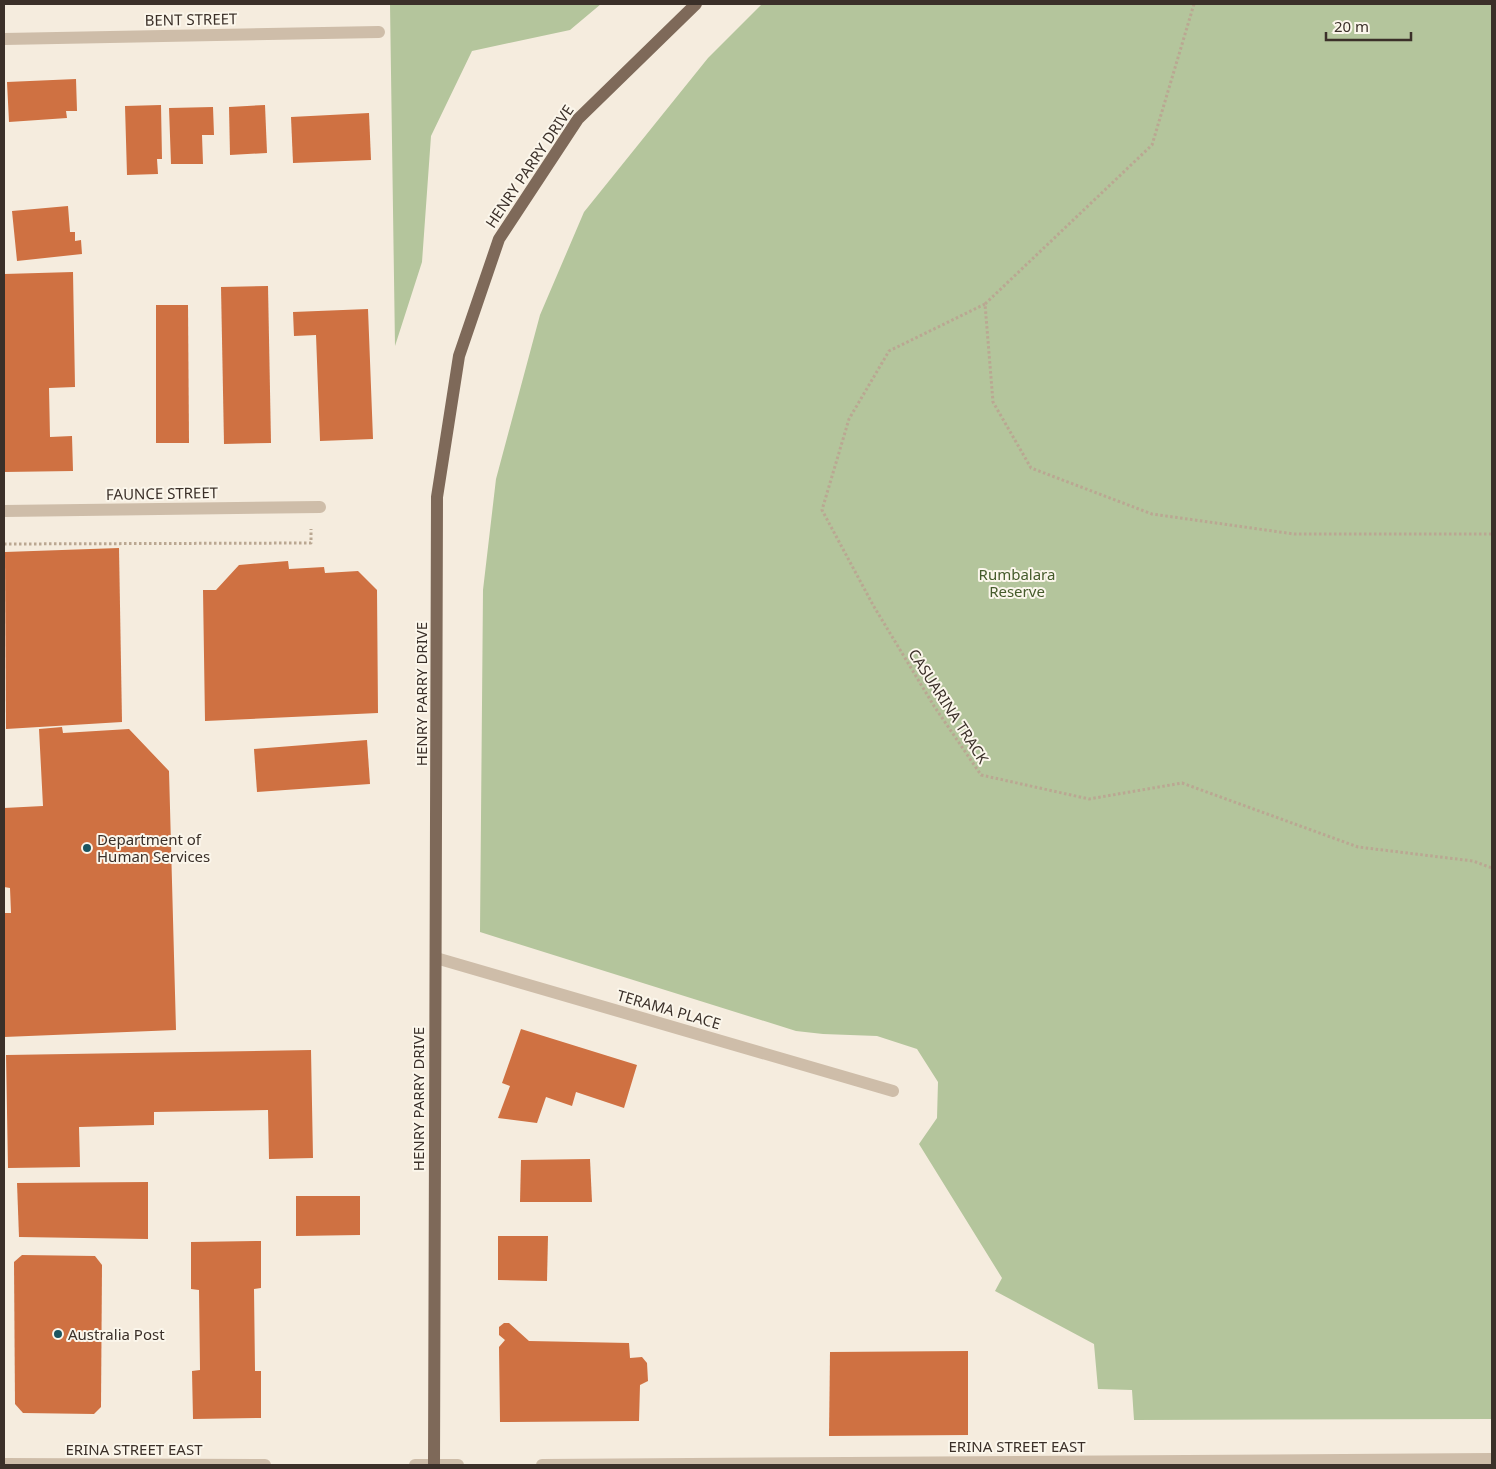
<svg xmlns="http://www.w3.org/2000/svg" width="1496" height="1469" font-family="'Noto Sans',sans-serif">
	<rect width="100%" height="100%" fill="#f5ecde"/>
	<g fill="#b4c59c">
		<polygon points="390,4 601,4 570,30 472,51 431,136 422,262 395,346"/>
		<polygon points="762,4 1492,4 1492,1419 1134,1420 1132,1390 1098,1389 1094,1344 995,1291 1002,1278 919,1144 937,1118 938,1082 917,1049 877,1036 823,1034 796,1031 480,932 483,590 496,479 540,315 584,212 708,58"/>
	</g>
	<g fill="#cf7142">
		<polygon points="76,79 77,111 66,111 67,118 9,122 7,82"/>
		<polygon points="161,105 162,159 157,159 158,174 127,175 125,106"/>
		<polygon points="265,105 267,153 230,155 229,107"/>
		<polygon points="213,107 214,135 202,135 203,164 171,164 169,108"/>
		<polygon points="369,113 371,160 293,163 291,117"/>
		<polygon points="68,206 70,232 75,232 75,241 81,240 82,254 17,261 12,211"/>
		<polygon points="73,272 75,387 49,388 50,437 72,436 73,471 4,472 4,274"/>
		<polygon points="268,286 271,443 224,444 221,287"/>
		<polygon points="156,305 188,305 189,443 156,443"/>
		<polygon points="368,309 373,439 320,441 316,335 294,336 293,312"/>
		<polygon points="119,548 122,722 6,729 5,552"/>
		<polygon points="288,561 289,569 324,567 325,573 358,571 377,590 378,713 205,721 203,590 216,590 239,565"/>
		<polygon points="62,727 63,733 129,729 169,771 176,1030 4,1037 4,913 11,913 10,888 4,887 4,808 43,806 39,729"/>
		<polygon points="367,740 370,784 257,792 254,749"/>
		<polygon points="521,1029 637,1065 624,1108 576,1092 572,1106 546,1097 537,1123 498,1118 510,1086 502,1083"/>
		<polygon points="311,1050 313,1158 269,1159 268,1110 154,1112 154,1125 79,1127 80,1167 8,1168 6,1055"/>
		<polygon points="590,1159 592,1202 520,1202 521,1160"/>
		<polygon points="148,1182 148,1239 19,1237 17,1183"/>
		<polygon points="296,1196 360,1196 360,1235 296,1236"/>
		<polygon points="498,1236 548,1236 547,1281 498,1280"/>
		<polygon points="261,1241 261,1288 254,1289 255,1371 261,1371 261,1418 193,1419 192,1371 200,1370 199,1290 191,1289 191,1242"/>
		<polygon points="22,1255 95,1256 102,1265 101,1407 94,1414 23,1413 15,1404 14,1262"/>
		<polygon points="504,1323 509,1323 529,1341 629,1343 630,1358 642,1357 647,1363 648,1381 640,1385 639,1421 500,1422 499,1347 505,1340 499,1335 499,1327"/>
		<polygon points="968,1351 968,1435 829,1436 830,1352"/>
	</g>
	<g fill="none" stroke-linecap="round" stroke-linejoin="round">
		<g stroke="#baa792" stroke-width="3" stroke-dasharray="2.5 2.5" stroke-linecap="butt">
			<polyline points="1194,4 1152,145 985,304 993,402 1031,468 1152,514 1294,534 1492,534"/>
			<polyline points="985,304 889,351 849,419 822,510 873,605 934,706 981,775 1089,799 1182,783 1358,847 1473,861 1492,868"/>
			<polyline points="4,544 311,543 311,529"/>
		</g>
		<g stroke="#cebda9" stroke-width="12">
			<polyline points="4,39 379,32"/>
			<polyline points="4,511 320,507"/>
			<polyline points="436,958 893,1091"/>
			<polyline points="4,1464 265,1465"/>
			<polyline points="415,1465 458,1465"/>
			<polyline points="542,1465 1492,1459"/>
		</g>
		<polyline stroke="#7e6959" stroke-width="12" points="434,1465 437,497 459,356 499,239 578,119 696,4"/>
	</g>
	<g fill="#1b5560" stroke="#fbf6eb" stroke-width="2">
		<circle cx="87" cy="848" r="5"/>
		<circle cx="58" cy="1334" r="5"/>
	</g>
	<g text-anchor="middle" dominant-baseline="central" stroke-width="4" stroke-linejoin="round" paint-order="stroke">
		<g font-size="15" fill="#3b3029" stroke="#fbf6eb">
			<text transform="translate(191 19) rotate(-1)">BENT STREET</text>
			<text transform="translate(529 166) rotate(-56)">HENRY PARRY DRIVE</text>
			<text transform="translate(162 493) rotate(-1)">FAUNCE STREET</text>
			<text transform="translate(421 694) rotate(-90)">HENRY PARRY DRIVE</text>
			<text transform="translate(949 706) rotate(57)">CASUARINA TRACK</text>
			<text transform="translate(669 1009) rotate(16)">TERAMA PLACE</text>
			<text transform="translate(418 1099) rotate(-90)">HENRY PARRY DRIVE</text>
			<text x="1017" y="1446">ERINA STREET EAST</text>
			<text x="134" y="1449">ERINA STREET EAST</text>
		</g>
		<g font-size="15" fill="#455b2b" stroke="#fbf6eb">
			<text x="1017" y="574">Rumbalara<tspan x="1017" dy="17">Reserve</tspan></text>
		</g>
		<g font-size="15" fill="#3b3029" stroke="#fbf6eb" text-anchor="start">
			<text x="97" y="839">Department of<tspan x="97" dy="17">Human Services</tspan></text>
			<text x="68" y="1334">Australia Post</text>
		</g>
	</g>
	<rect width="1496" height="1469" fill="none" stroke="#3b3029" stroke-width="10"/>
	<path d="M1326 32v8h85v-8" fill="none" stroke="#3b3029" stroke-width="2.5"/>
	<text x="1334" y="32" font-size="15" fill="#3b3029" stroke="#fbf6eb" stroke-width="4" paint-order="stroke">20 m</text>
</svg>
